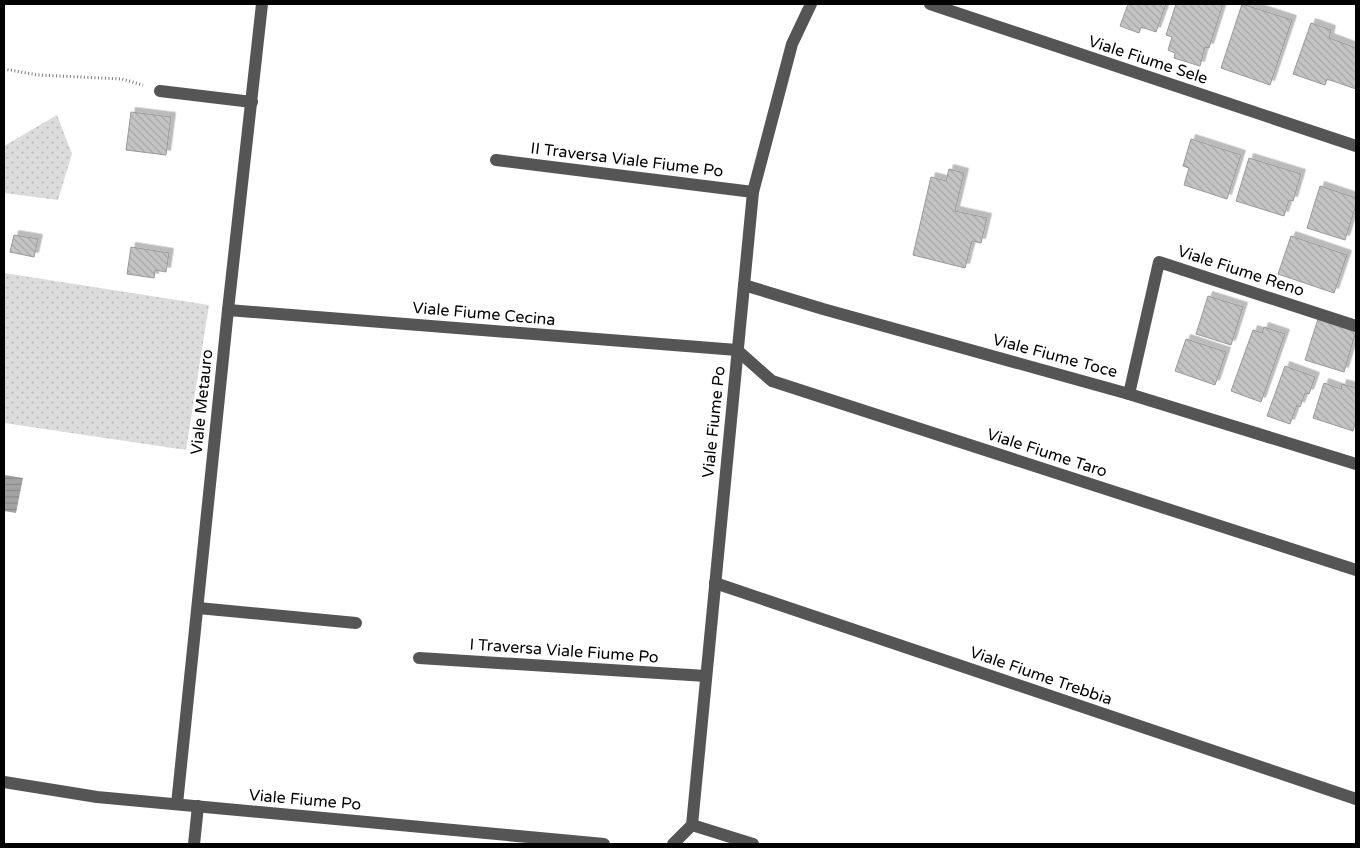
<svg xmlns="http://www.w3.org/2000/svg" width="1360" height="848" font-family="'Varela Round',sans-serif">
	<defs>
		<pattern id="grass-dots" width="8" height="8" patternUnits="userSpaceOnUse" patternTransform="scale(1.25)"><rect width="8" height="8" fill="#dcdcdc"/><path d="M2 2h.1M6 6h.1" fill="none" stroke="#bbb" stroke-width="1.8" stroke-linecap="round"/></pattern>
		<pattern id="water-rules" width="6" height="5" patternUnits="userSpaceOnUse" patternTransform="scale(1.25)"><rect width="6" height="5" fill="#a3a3a3"/><path d="M0 2.5h6" fill="none" stroke="#8b8b8b"/></pattern>
		<pattern id="building-back-hatch" width="6" height="6" patternUnits="userSpaceOnUse" patternTransform="scale(1.25)"><rect width="6" height="6" fill="#c4c4c4"/><path d="M-1 5l2 2M0 0l6 6M5-1l2 2" fill="none" stroke="#a7a7a7"/></pattern>
		<filter id="shadow"><feDropShadow dx="4.5" dy="-4.5" stdDeviation="0" flood-color="#0004"/></filter>
	</defs>
	<rect width="100%" height="100%" fill="#fff"/>
	<g fill="url(#grass-dots)">
		<polygon points="57,115 72,154 58,200 4,193 4,146"/>
		<polygon points="4,273 209,305 186,450 4,423"/>
	</g>
	<polygon fill="url(#water-rules)" points="5,475 23,478 16,513 4,511"/>
	<g fill="url(#building-back-hatch)" stroke="#999" filter="url(#shadow)">
		<polygon points="1128,4 1166,4 1156,32 1141,27 1139,33 1120,26"/>
		<polygon points="1176,4 1223,4 1209,48 1205,47 1200,66 1174,58 1175,53 1168,50 1172,37 1166,35"/>
		<polygon points="1242,4 1292,20 1270,85 1221,68"/>
		<polygon points="1311,23 1331,30 1329,38 1356,48 1356,89 1327,79 1325,85 1293,74"/>
		<polygon points="131,112 171,117 166,155 126,150"/>
		<polygon points="1191,139 1241,155 1227,199 1184,185 1189,168 1183,166"/>
		<polygon points="1249,158 1301,174 1293,201 1289,200 1284,216 1236,201"/>
		<polygon points="949,169 964,173 955,211 987,218 981,243 972,241 965,268 913,255 931,177 946,181"/>
		<polygon points="1320,186 1356,198 1356,205 1345,240 1307,228"/>
		<polygon points="14,235 38,239 34,257 10,252"/>
		<polygon points="1291,236 1347,255 1334,293 1278,274"/>
		<polygon points="131,247 169,253 166,272 155,270 154,278 127,274"/>
		<polygon points="1208,296 1243,307 1231,345 1196,334"/>
		<polygon points="1318,319 1356,331 1344,372 1305,360"/>
		<polygon points="1264,327 1285,334 1261,402 1231,391 1253,330 1262,333"/>
		<polygon points="1186,339 1226,352 1215,385 1175,371"/>
		<polygon points="1285,366 1315,377 1309,394 1305,393 1300,407 1297,405 1290,424 1267,416"/>
		<polygon points="1324,383 1341,389 1342,384 1356,388 1356,421 1353,431 1313,418"/>
	</g>
	<g fill="none" stroke-linecap="round" stroke-linejoin="round">
		<polyline stroke="#777" stroke-width="3" stroke-dasharray="1 2.5" stroke-linecap="butt" points="4,69 38,75 122,79 143,85"/>
		<g stroke="#555" stroke-width="12">
			<polyline points="930,4 1356,146"/>
			<polyline points="160,91 252,102"/>
			<polyline points="496,160 753,192"/>
			<polyline points="744,285 823,309 1129,394 1356,464"/>
			<polyline points="228,310 737,350 772,381 1356,570"/>
			<polyline points="1129,394 1159,262 1356,326"/>
			<polyline points="715,583 1356,799"/>
			<polyline points="198,608 356,623"/>
			<polyline points="419,658 706,676"/>
			<polyline points="4,782 97,797 604,844"/>
			<polyline points="177,804 228,310 262,4"/>
			<polyline points="692,825 753,844"/>
			<polyline points="194,844 198,806"/>
			<polyline points="673,844 692,825 753,192 792,44 811,4"/>
		</g>
	</g>
	<g text-anchor="middle" dominant-baseline="central" stroke-width="5" stroke-linejoin="round" paint-order="stroke">
		<g font-size="16" fill="#000" stroke="#fff">
			<text transform="translate(1148 60) rotate(18)">Viale Fiume Sele</text>
			<text transform="translate(627 160) rotate(7)">II Traversa Viale Fiume Po</text>
			<text transform="translate(1241 271) rotate(18)">Viale Fiume Reno</text>
			<text transform="translate(484 314) rotate(5)">Viale Fiume Cecina</text>
			<text transform="translate(1055 356) rotate(15)">Viale Fiume Toce</text>
			<text transform="translate(202 402) rotate(-84)">Viale Metauro</text>
			<text transform="translate(714 422) rotate(-84)">Viale Fiume Po</text>
			<text transform="translate(1047 453) rotate(18)">Viale Fiume Taro</text>
			<text transform="translate(564 651) rotate(4)">I Traversa Viale Fiume Po</text>
			<text transform="translate(1041 676) rotate(19)">Viale Fiume Trebbia</text>
			<text transform="translate(305 800) rotate(5)">Viale Fiume Po</text>
		</g>
	</g>
	<rect width="1360" height="848" fill="none" stroke="#000000" stroke-width="10"/>
</svg>
